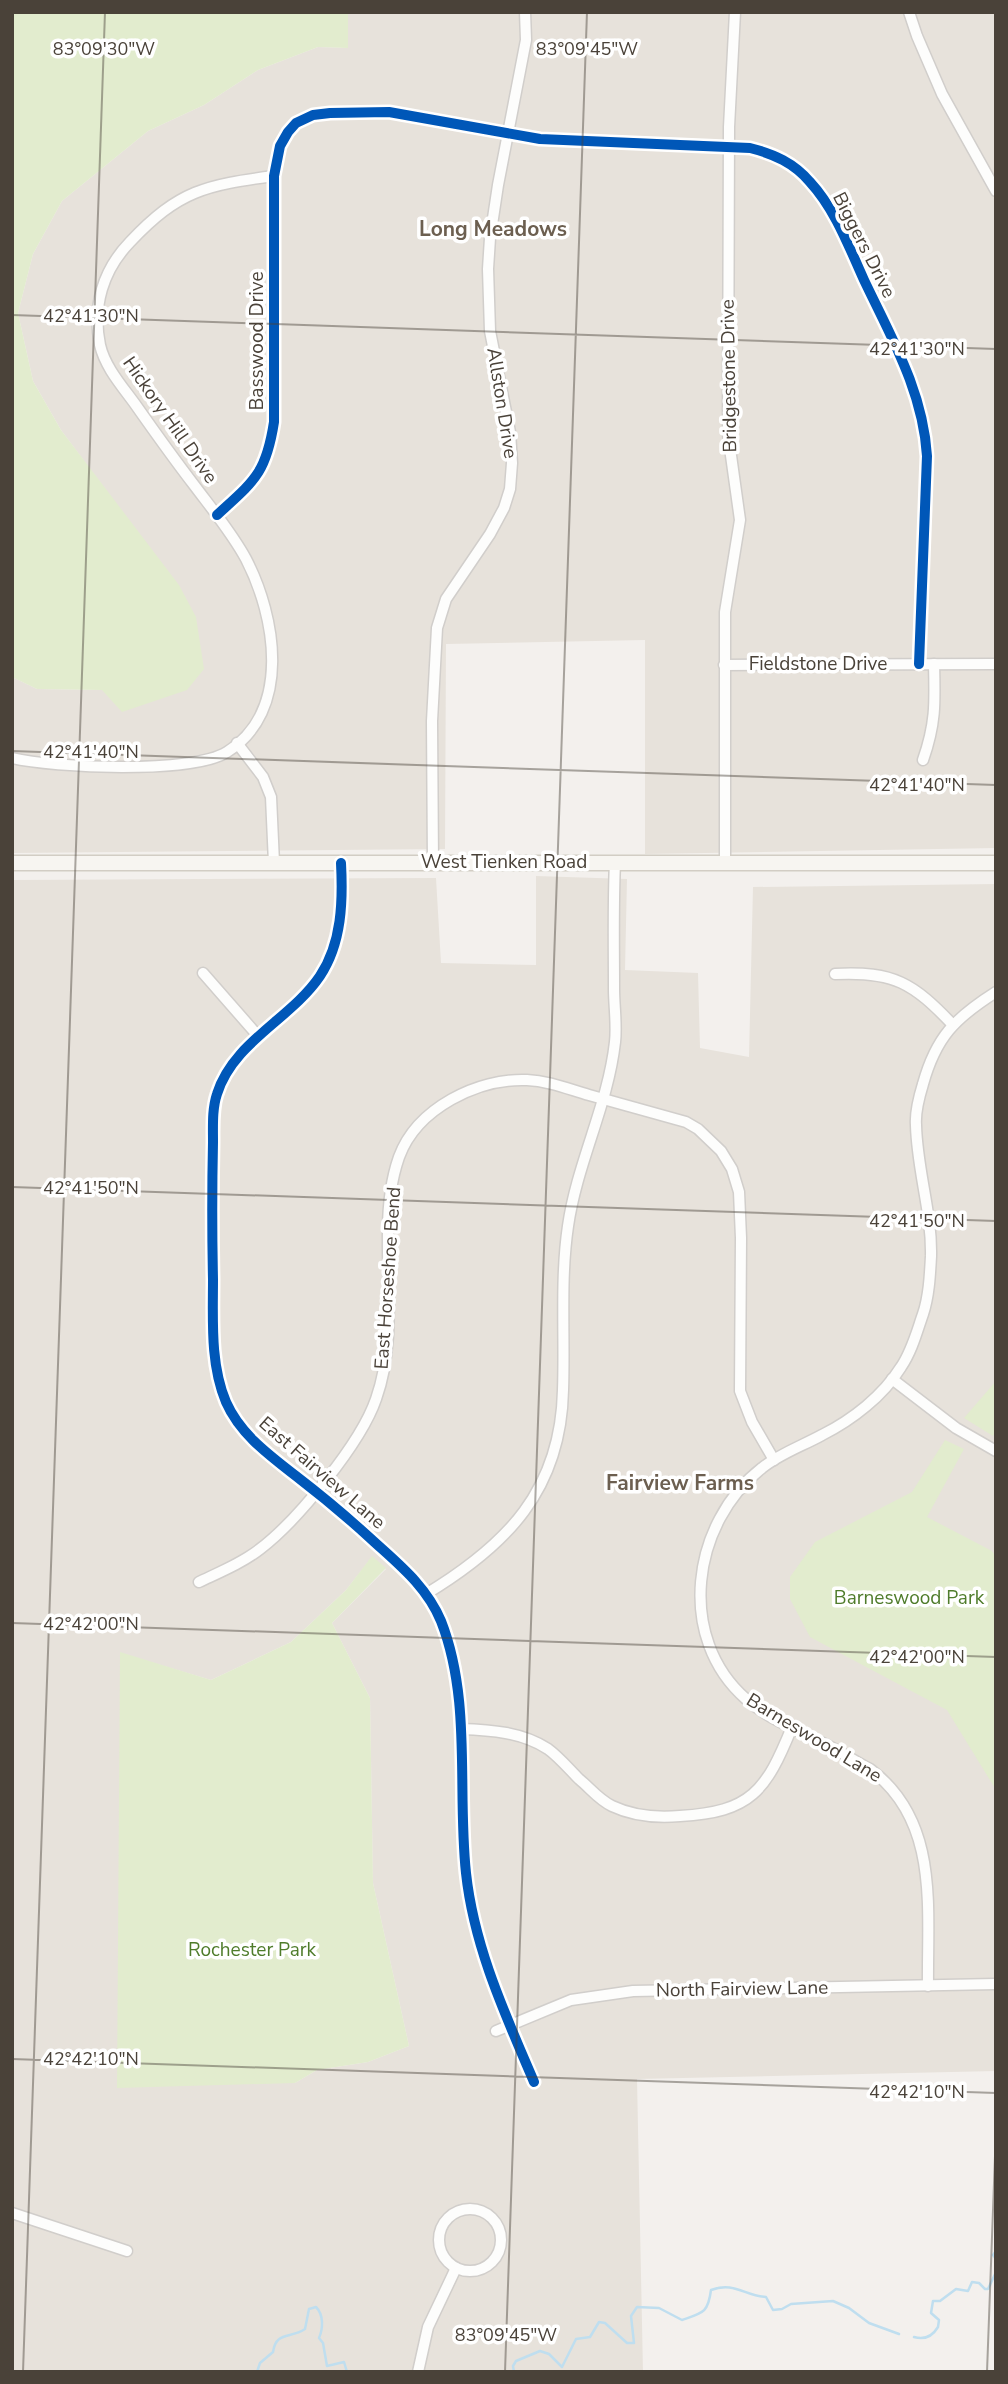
<svg xmlns="http://www.w3.org/2000/svg" width="1008" height="2384" font-family="'Nunito Sans',sans-serif">
	<rect width="100%" height="100%" fill="#f3f0ed"/>
	<g fill="#e7e2db" fill-rule="evenodd">
		<polygon points="348,12 996,12 996,848 645,854 645,640 446,644 445,849 12,853 12,677 37,689 102,690 117,505 61,430 33,381 18,313 33,254 62,201 148,131 204,105 258,70 318,47 348,48"/>
		<path d="M536 876 627 879 625 970 698 973 700 1048 749 1057 753 887 996 884V2071L637 2079 643 2372H12V880L436 878 441 963 536 965ZM372 1557 386 1569 332 1623 370 1698 373 1883 409 2046 368 2062 317 2070 295 2083 120 1653 211 1680 291 1642 346 1590Z"/>
	</g>
	<g fill="#e2ecce">
		<polygon points="12,12 348,12 348,48 318,47 258,70 204,105 148,131 62,201 33,254 18,313 33,381 61,430 179,585 196,617 204,669 187,690 122,712 102,690 37,689 12,677"/>
		<polygon points="996,1381 996,1430 993,1436 964,1418"/>
		<polygon points="945,1440 964,1449 927,1517 992,1551 996,1557 996,1790 947,1710 810,1637 790,1599 790,1577 815,1542 912,1492"/>
		<polygon points="372,1556 386,1568 332,1623 370,1698 373,1883 409,2046 368,2062 317,2070 295,2083 117,2088 120,1652 211,1680 291,1642 346,1590"/>
	</g>
	<g fill="none" stroke-linecap="round" stroke-linejoin="round">
		<g stroke="#bfdeef" stroke-width="2.5">
			<polyline points="996,2251 993,2255 996,2259"/>
			<path d="M914 2337C924 2340 932 2337 938 2327L939 2320 931 2313 933 2301H940L956 2289 968 2291 972 2282 979 2283 985 2289H988L996 2272"/>
			<path d="M257 2372 260 2363 273 2352C276 2331 290 2339 305 2329L309 2309 316 2307C324 2315 323 2329 319 2338L323 2343 327 2366 344 2362 347 2372"/>
			<path d="M514 2372 513 2366 516 2361 540 2351 549 2354 562 2367 576 2339 590 2337 599 2322 605 2323 627 2343H634L631 2316 637 2307 659 2308 682 2320C703 2313 708 2313 711 2290 734 2281 745 2296 766 2297L773 2310 782 2309 791 2304 833 2301 849 2308 869 2323 899 2334"/>
		</g>
		<defs>
			<g id="street">
				<polyline points="909,12 917,36 942,94 996,191"/>
				<path d="M217 515C254 481 266 474 274 422V176L280 146 288 132 296 123 313 115 330 113 389 112 540 139 750 148C774 154 794 163 810 182 835 209 849 247 864 280 891 337 923 391 927 456L919 664"/>
				<polyline points="724,665 996,664"/>
				<polyline points="237,743 263,777 271,797 274,863"/>
				<path d="M12 758C54 768 192 774 227 752 292 711 276 617 246 559 232 533 212 509 194 485 174 459 154 431 135 404 122 386 105 367 100 345 92 306 103 270 130 242 179 190 206 185 274 176"/>
				<path d="M923 760C936 723 935 702 934 664"/>
				<path d="M341 863C343 901 342 943 320 976 291 1019 233 1042 217 1094 212 1109 213 1126 213 1142 212 1187 212 1233 213 1279 213 1320 210 1364 226 1402 240 1434 269 1455 296 1476 322 1496 346 1516 370 1538 397 1563 426 1585 441 1621 472 1700 457 1790 466 1873 474 1947 505 2014 534 2082"/>
				<polyline points="433,863 432,721 437,628 446,599 490,534 504,508 510,489 512,463 510,432 490,331 488,269 490,238 498,185 526,40 525,12"/>
				<polyline points="725,863 725,612 740,520 728,434 729,127 735,12"/>
				<polyline points="203,973 259,1037"/>
				<path d="M835 974C894 971 913 983 953 1025"/>
				<polyline points="892,1379 956,1428 996,1451"/>
				<path d="M199 1582C220 1572 242 1563 260 1549 297 1521 361 1443 376 1399 395 1346 387 1286 388 1231 388 1206 391 1180 399 1157 417 1108 478 1078 527 1080 549 1081 568 1089 589 1095 621 1104 654 1113 686 1122L698 1129 721 1151 732 1169 739 1192 741 1238 740 1391 752 1422 774 1460"/>
				<path d="M426 1594C507 1545 561 1490 563 1390 565 1335 560 1280 568 1226 577 1163 608 1105 615 1042 617 1025 614 1006 614 989 614 947 613 905 615 862"/>
				<path d="M460 1729C491 1730 522 1732 548 1749 559 1757 569 1769 579 1779 590 1788 599 1800 612 1806 633 1816 657 1818 680 1816 751 1812 766 1791 792 1727"/>
				<path d="M928 1986C927 1908 940 1821 870 1769 856 1762 843 1753 829 1746 801 1732 770 1720 746 1699 676 1638 691 1523 762 1468 779 1454 802 1446 822 1435 852 1420 883 1396 901 1367 912 1351 917 1331 923 1314 929 1296 930 1275 931 1256 932 1212 917 1170 916 1125 915 1112 919 1097 923 1084 936 1037 955 1018 996 992"/>
				<polyline points="496,2031 571,2000 633,1991 996,1984"/>
				<circle cx="470" cy="2240" r="31"/>
				<polyline points="12,2213 127,2251"/>
				<polyline points="418,2372 428,2327 456,2268"/>
			</g>
			<polyline id="secondary" points="12,863 996,863"/>
		</defs>
		<use href="#street" stroke="#d1cecb" stroke-width="13"/>
		<use href="#secondary" stroke="#d2cdc4" stroke-width="17"/>
		<use href="#street" stroke="#fdfdfc" stroke-width="10"/>
		<use href="#secondary" stroke="#f7f5f1" stroke-width="14"/>
		<defs>
			<g id="cycleway">
				<path d="M217 515C254 481 266 474 274 422V176L280 146 288 132 296 123 313 115 330 113 389 112 540 139 750 148C774 154 794 163 810 182 835 209 849 247 864 280 891 337 923 391 927 456L919 664"/>
				<path d="M341 863C343 901 342 943 320 976 291 1019 233 1042 217 1094 212 1109 213 1126 213 1142 212 1187 212 1233 213 1279 213 1320 210 1364 226 1402 240 1434 269 1455 296 1476 322 1496 346 1516 370 1538 397 1563 426 1585 441 1621 472 1700 457 1790 466 1873 474 1947 505 2014 534 2082"/>
			</g>
		</defs>
		<use href="#cycleway" stroke="#fff" stroke-width="15"/>
		<use href="#cycleway" stroke="#0057b8" stroke-width="10"/>
	</g>
	<path fill="none" stroke="#4a4239" stroke-width="2" stroke-opacity="0.45" d="M12 315 996 349M12 751 996 785M12 1187 996 1221M12 1623 996 1657M12 2059 996 2093M23 2372 105 12M505 2372 587 12M987 2372 996 2129"/>
	<g text-anchor="middle" dominant-baseline="central" stroke-width="7" stroke-linejoin="round" paint-order="stroke">
		<g font-size="19" fill="#4a4239" stroke="#fff">
			<text transform="translate(864 245) rotate(63)">Biggers Drive</text>
			<text transform="translate(257 341) rotate(-90)">Basswood Drive</text>
			<text transform="translate(729 376) rotate(-91)">Bridgestone Drive</text>
			<text transform="translate(502 403) rotate(81)">Allston Drive</text>
			<text transform="translate(170 420) rotate(55)">Hickory Hill Drive</text>
			<text x="818" y="664">Fieldstone Drive</text>
			<text x="504" y="862">West Tienken Road</text>
			<text transform="translate(388 1278) rotate(-86)">East Horseshoe Bend</text>
			<text transform="translate(322 1473) rotate(41)">East Fairview Lane</text>
			<text transform="translate(814 1738) rotate(31)">Barneswood Lane</text>
			<text transform="translate(742 1989) rotate(-1)">North Fairview Lane</text>
		</g>
		<g font-size="19" fill="#4f7c2b" stroke="#fff">
			<text x="909" y="1598">Barneswood Park</text>
			<text x="252" y="1950">Rochester Park</text>
		</g>
		<g font-size="21" font-weight="bold" fill="#6c5f50" stroke="#fff">
			<text x="493" y="229">Long Meadows</text>
			<text x="680" y="1483">Fairview Farms</text>
		</g>
	</g>
	<g font-size="18" text-anchor="middle" fill="#4a4239" stroke="#fff" stroke-width="7" stroke-linejoin="round" paint-order="stroke">
		<text x="104" y="55">83°09'30"W</text>
		<text x="587" y="55">83°09'45"W</text>
		<text x="91" y="322">42°41'30"N</text>
		<text x="917" y="355">42°41'30"N</text>
		<text x="91" y="758">42°41'40"N</text>
		<text x="917" y="791">42°41'40"N</text>
		<text x="91" y="1194">42°41'50"N</text>
		<text x="917" y="1227">42°41'50"N</text>
		<text x="91" y="1630">42°42'00"N</text>
		<text x="917" y="1663">42°42'00"N</text>
		<text x="91" y="2065">42°42'10"N</text>
		<text x="917" y="2098">42°42'10"N</text>
		<text x="506" y="2341">83°09'45"W</text>
	</g>
	<rect width="1008" height="2384" fill="none" stroke="#4a4239" stroke-width="28"/>
</svg>
